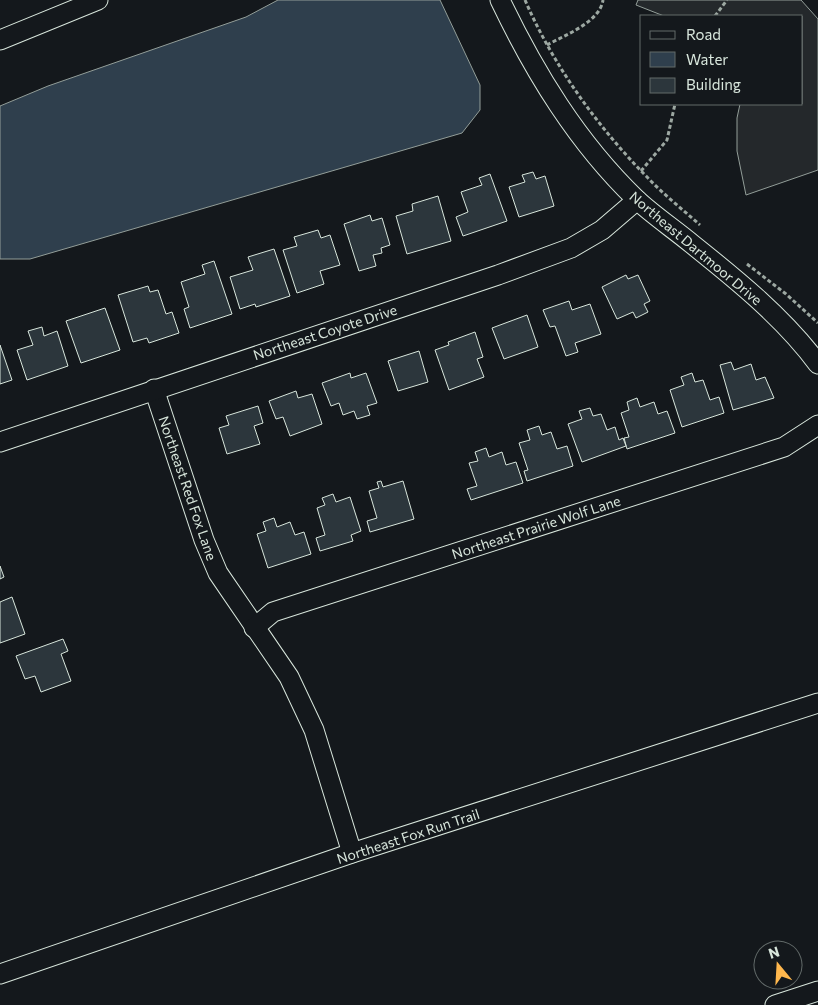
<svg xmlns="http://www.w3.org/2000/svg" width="818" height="1005" font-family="Commissioner,sans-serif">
	<rect width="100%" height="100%" fill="#14181c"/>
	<polygon fill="#24282b" stroke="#939e99" points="638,0 801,0 818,19 818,170 746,195 737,151 737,118 740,104 802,104 802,16 664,16 636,5"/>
	<polygon fill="#2f3f4d" stroke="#939e99" points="278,0 440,0 480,85 480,110 462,133 30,259 0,259 0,106 48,86 246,17"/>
	<g fill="#2c363c" stroke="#d8e6dc">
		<polygon points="533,172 536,179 545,176 554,206 519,217 509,187 525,182 522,175"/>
		<polygon points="490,174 507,221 463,236 456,217 468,212 461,192 482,185 479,178"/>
		<polygon points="438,196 451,241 407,254 396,216 413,211 412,204"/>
		<polygon points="370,215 372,221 382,218 390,245 381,248 382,253 373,255 376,266 359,271 344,224"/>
		<polygon points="318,230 321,238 330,235 340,265 320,271 324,284 297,293 283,250 297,246 294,237"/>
		<polygon points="274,249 290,296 256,307 255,304 240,309 230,277 253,270 248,257"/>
		<polygon points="214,261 232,314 190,328 184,309 189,307 181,282 205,274 202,265"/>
		<polygon points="626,275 628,279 638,275 650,301 644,304 648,312 636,318 633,312 617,319 602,287"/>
		<polygon points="148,286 150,292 158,290 166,314 172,312 179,333 149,343 147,338 133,342 118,295"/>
		<polygon points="569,301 572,310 590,304 601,334 575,343 578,352 566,356 555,326 550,327 543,310"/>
		<polygon points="105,308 120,350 81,363 66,321"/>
		<polygon points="527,315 538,347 504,359 492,328"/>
		<polygon points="42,327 44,336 57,331 68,366 27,380 17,350 33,345 28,331"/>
		<polygon points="475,332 483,357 477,359 484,377 449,390 435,350 449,345 448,342"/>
		<polygon points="0,345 12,380 0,384"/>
		<polygon points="419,351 428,382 398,391 388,361"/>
		<polygon points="731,362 734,370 751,364 756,380 765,377 774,398 733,410 720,365"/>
		<polygon points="350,373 351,378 366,373 377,403 367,406 370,415 357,419 354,411 343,415 339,403 331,406 322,383"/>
		<polygon points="692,373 695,382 703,380 710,400 719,397 724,413 682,427 670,390 684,385 681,377"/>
		<polygon points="296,391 298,398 312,394 322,424 290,436 283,417 276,419 269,401"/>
		<polygon points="637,398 640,407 654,402 658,414 667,411 675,433 627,449 624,438 629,437 621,413 629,410 627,402"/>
		<polygon points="258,406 263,423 254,426 260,444 227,454 219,428 229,425 226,416"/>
		<polygon points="590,408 593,416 601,414 607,430 615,427 619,440 623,438 626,446 582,462 568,424 582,419 579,411"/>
		<polygon points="539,426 542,435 551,432 557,449 567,446 573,466 527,481 524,471 528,470 519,443 530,440 527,430"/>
		<polygon points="486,448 489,457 502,452 506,465 516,462 523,483 471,500 467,489 477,486 469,463 478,461 475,452"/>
		<polygon points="381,481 383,487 403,481 414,519 370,532 367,521 377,518 369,491 379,488 377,482"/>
		<polygon points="333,494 336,502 350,497 361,531 351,535 353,541 320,551 316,538 325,535 317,508 325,505 322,498"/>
		<polygon points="274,518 277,527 290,522 295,535 304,532 311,554 268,568 257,534 266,531 263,522"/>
		<polygon points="0,566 4,577 0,579"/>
		<polygon points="12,597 25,634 0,643 0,602"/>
		<polygon points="63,639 68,651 61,654 71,681 41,692 35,676 25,679 16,656"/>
	</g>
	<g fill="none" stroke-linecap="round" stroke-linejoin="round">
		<defs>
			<g id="minor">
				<path d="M500 0C535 73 577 142 636 199 653 215 674 229 692 244 737 280 784 318 818 364"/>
				<polyline points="0,40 98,0"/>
				<polyline points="154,389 204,540 218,573 289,677 314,730 352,853"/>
				<polyline points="0,442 498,275 571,248 602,230 637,200"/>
				<polyline points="254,628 273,612 784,447 818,425"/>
				<polyline points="0,974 352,853 818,703"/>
				<polyline points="775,1005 818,991"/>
			</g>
		</defs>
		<use href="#minor" stroke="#d8e6dc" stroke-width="21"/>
		<g stroke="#9da8a2" stroke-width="3" stroke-dasharray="4 2.5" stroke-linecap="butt">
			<path d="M525 0C553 65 597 126 646 176 663 194 682 209 700 225"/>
			<polyline points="715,16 727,0"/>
			<path d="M547 45C565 35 600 22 603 0"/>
			<polyline points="641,171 667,140 675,104"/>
			<polyline points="747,264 786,294 818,323"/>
		</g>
		<use href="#minor" stroke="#14181c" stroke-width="19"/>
	</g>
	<g text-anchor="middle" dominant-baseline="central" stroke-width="4" stroke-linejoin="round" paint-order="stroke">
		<g font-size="14" fill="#d8e6dc" stroke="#14181c">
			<text transform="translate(696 248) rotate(40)">Northeast Dartmoor Drive</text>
			<text transform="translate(325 332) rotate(-18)">Northeast Coyote Drive</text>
			<text transform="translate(188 488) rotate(71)">Northeast Red Fox Lane</text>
			<text transform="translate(536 527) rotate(-18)">Northeast Prairie Wolf Lane</text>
			<text transform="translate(408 836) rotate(-18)">Northeast Fox Run Trail</text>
		</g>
	</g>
	<rect x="640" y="15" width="162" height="90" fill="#14181c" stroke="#626a69"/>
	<rect x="650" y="31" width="25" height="8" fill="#14181c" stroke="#626a69"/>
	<text x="686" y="40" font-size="15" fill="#d8e6dc">Road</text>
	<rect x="650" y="52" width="25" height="15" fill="#2f3f4d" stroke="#626a69"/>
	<text x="686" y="65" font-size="15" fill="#d8e6dc">Water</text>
	<rect x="650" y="78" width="25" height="15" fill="#2c363c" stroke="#626a69"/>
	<text x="686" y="90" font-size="15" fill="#d8e6dc">Building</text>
	<g transform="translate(778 965) rotate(342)"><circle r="24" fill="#14181c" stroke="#626a69"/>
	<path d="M0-4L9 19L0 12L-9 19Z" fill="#ffb74d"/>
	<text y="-8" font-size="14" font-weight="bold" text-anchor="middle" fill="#d8e6dc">N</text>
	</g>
</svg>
